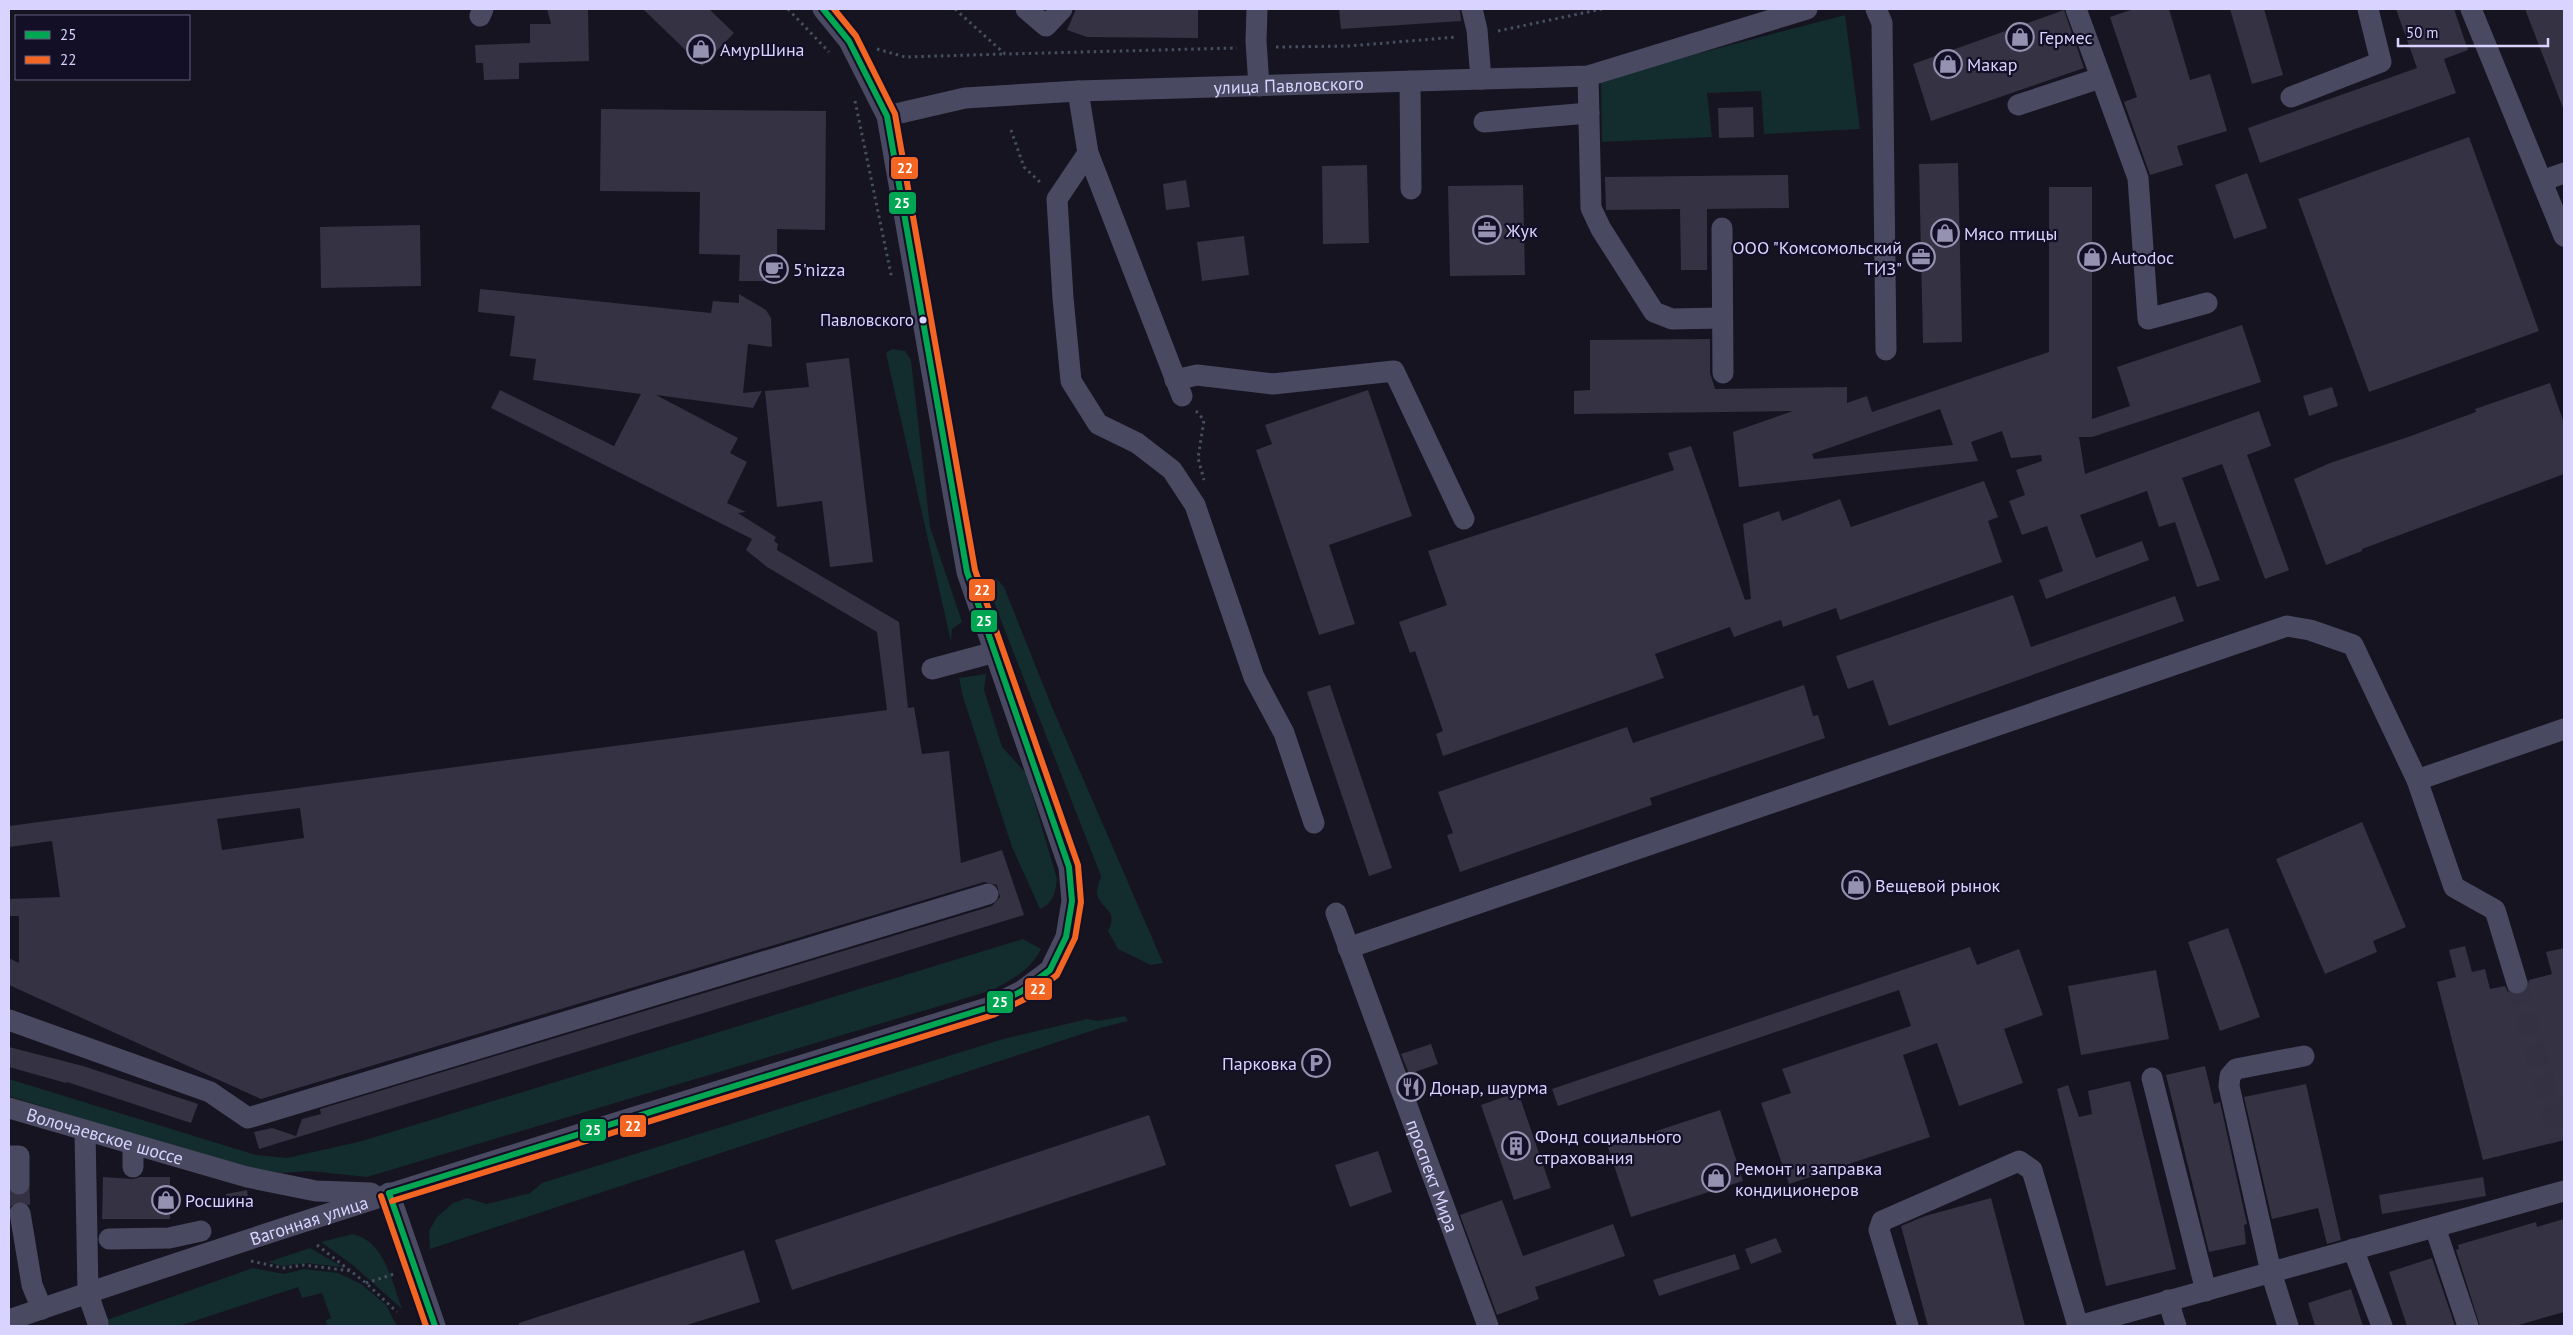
<svg xmlns="http://www.w3.org/2000/svg" width="2573" height="1335" font-family="'PT Sans',sans-serif">
	<rect width="100%" height="100%" fill="#161421"/>
	<g fill="#132c2d">
		<polygon points="1845,15 1860,129 1764,134 1761,91 1707,93 1712,137 1602,142 1601,79"/>
		<polygon points="892,349 905,351 911,360 930,527 962,622 952,629 951,642 886,353"/>
		<path d="M996 578 1004 587 1052 707 1163 963 1151 965 1118 949 1108 931C1120 908 1099 911 1097 892 1097 888 1100 881 1101 876L990 592 989 580Z"/>
		<path d="M986 674 984 690 1002 747 1026 773 1057 879C1055 893 1054 903 1040 909L1012 847 963 697 959 678Z"/>
		<path d="M1023 939 1041 949C1031 970 1012 979 993 990L367 1177 310 1171 282 1173 255 1169 194 1154 9 1096V1079L256 1155 287 1158 362 1141Z"/>
		<polygon points="1125,1016 1128,1021 1100,1028 430,1249 429,1231 437,1217 453,1203 467,1198 487,1204 530,1193 542,1183 1003,1039 1087,1019 1098,1021"/>
		<path d="M353 1234C385 1242 392 1282 402 1309L354 1266 321 1242Z"/>
		<polygon points="310,1248 343,1267 304,1263 282,1266 268,1262"/>
		<polygon points="253,1268 284,1274 304,1269 338,1273 361,1284 386,1305 397,1326 327,1326 326,1320 331,1318 322,1293 302,1298 298,1287 179,1326 90,1326"/>
	</g>
	<g fill="#343243" fill-rule="evenodd">
		<polygon points="547,9 588,9 589,61 519,63 519,79 484,80 483,63 476,63 475,45 530,43 530,24 551,24"/>
		<polygon points="643,9 709,9 734,33 702,66"/>
		<polygon points="1076,9 1198,9 1198,38 1087,37 1067,30"/>
		<polygon points="1339,9 1460,9 1461,21 1341,29"/>
		<polygon points="2134,9 2169,9 2190,80 2210,74 2227,131 2177,146 2183,165 2150,175 2124,102 2137,97 2110,17"/>
		<polygon points="2230,9 2264,9 2283,75 2252,84"/>
		<polygon points="2396,9 2454,9 2468,50 2444,59 2456,93 2260,163 2248,128 2417,68"/>
		<polygon points="2525,9 2564,9 2564,108 2563,108"/>
		<polygon points="2064,10 2084,68 1931,121 1913,64"/>
		<polygon points="1753,107 1754,137 1719,138 1718,108"/>
		<polygon points="601,109 826,111 825,230 777,229 777,281 739,281 740,255 699,254 700,192 600,191"/>
		<polygon points="2469,137 2539,331 2369,392 2298,199"/>
		<polygon points="1958,163 1962,342 1923,343 1919,164"/>
		<polygon points="1367,165 1369,243 1323,244 1322,166"/>
		<polygon points="2247,173 2267,228 2234,239 2215,185"/>
		<polygon points="1788,175 1789,208 1707,209 1707,270 1681,270 1680,209 1606,210 1605,177"/>
		<polygon points="1186,180 1190,207 1166,210 1163,184"/>
		<polygon points="1523,185 1525,275 1450,276 1448,186"/>
		<path d="M2049 187H2092V419L2130 406 2117 367 2242 325 2261 382 2092 437H2079L2085 474 2259 411 2271 446 2247 455 2289 570 2265 579 2222 464 2182 478 2220 580 2197 587 2175 522 2159 527 2147 491 2080 515 2096 558 2142 541 2149 560 2046 599 2039 580 2063 571 2047 526 2022 535 2009 501 2025 495 2016 470 2042 461 2041 455 2011 458 2002 431 1971 442 1978 461 1739 487 1733 432 1793 411 1574 414V391L1590 390V340L1710 339V373L1715 389 1847 387V403L1867 396 1872 412 2049 352ZM1940 409 1953 445 1814 459 1812 454Z"/>
		<polygon points="420,225 421,286 321,288 320,227"/>
		<polygon points="1244,236 1249,275 1202,281 1197,242"/>
		<path d="M480 289 711 313 713 301 739 303V294L766 310 771 318 772 347 748 344 743 393 762 391 753 408 656 395 738 438 730 453 747 462 727 503 746 512 738 513 776 537 774 541 778 544 777 550 899 622 908 708 914 707 922 754 949 751 961 863 1002 850 1024 915 259 1149 254 1132 272 1128 296 1136 302 1119 321 1114 320 1109 992 906 1000 897 997 885 984 882 261 1099 9 985V958L19 963V916H9V899L60 897 52 841 9 847V826L887 710 877 632 767 567 746 550 752 539 491 408 500 390 614 446 641 394 533 380 536 359 510 356 515 316 478 312ZM300 808 304 838 222 850 217 819Z"/>
		<polygon points="849,358 873,562 830,567 822,501 777,507 765,391 809,387 806,363"/>
		<polygon points="2550,383 2564,423 2564,474 2362,549 2362,551 2326,565 2294,479 2330,463 2408,437 2476,412 2475,409"/>
		<polygon points="2332,387 2338,406 2309,416 2303,396"/>
		<polygon points="1368,390 1412,516 1329,545 1355,624 1319,635 1256,450 1272,444 1265,425"/>
		<polygon points="1691,446 1745,600 1751,599 1743,524 1779,511 1782,521 1840,499 1851,527 1984,481 1998,517 1988,521 2002,562 1840,620 1836,608 1783,627 1781,620 1734,637 1730,627 1655,654 1664,678 1443,756 1436,734 1443,731 1415,651 1410,653 1399,622 1447,605 1428,551 1674,470 1668,453"/>
		<polygon points="2013,595 2031,647 2175,596 2184,621 1889,726 1873,680 1848,689 1836,656"/>
		<polygon points="1330,685 1392,868 1369,876 1307,692"/>
		<polygon points="1804,685 1813,716 1818,715 1825,738 1650,798 1652,805 1460,872 1447,835 1453,833 1438,792 1627,727 1633,743"/>
		<polygon points="2362,822 2406,927 2373,941 2377,952 2325,974 2276,859"/>
		<polygon points="2228,928 2260,1017 2220,1031 2188,942"/>
		<polygon points="2465,946 2472,972 2485,969 2490,989 2505,986 2508,992 2515,995 2526,991 2529,980 2552,974 2546,952 2564,948 2564,1140 2483,1160 2437,982 2456,977 2449,950"/>
		<polygon points="1970,947 1977,965 2019,949 2043,1015 2004,1029 2023,1083 1959,1106 1937,1043 1903,1055 1930,1137 1789,1184 1761,1103 1791,1093 1782,1069 1911,1026 1899,990 1558,1106 1552,1089"/>
		<polygon points="2156,970 2169,1039 2081,1055 2068,986"/>
		<polygon points="1431,1044 1438,1064 1409,1074 1401,1054"/>
		<polygon points="9,1047 83,1066 198,1104 191,1123 67,1082 66,1083 9,1067"/>
		<polygon points="2205,1066 2214,1104 2220,1102 2247,1224 2244,1225 2246,1244 2209,1252 2166,1075"/>
		<polygon points="2130,1081 2176,1269 2106,1286 2057,1089 2068,1085 2079,1117 2092,1114 2088,1091"/>
		<polygon points="2306,1084 2341,1240 2327,1244 2318,1208 2272,1219 2244,1097"/>
		<polygon points="1518,1092 1551,1188 1514,1200 1481,1105"/>
		<polygon points="1720,1110 1743,1181 1631,1217 1608,1147"/>
		<polygon points="1149,1115 1166,1165 792,1290 775,1240"/>
		<polygon points="1378,1151 1392,1192 1350,1207 1335,1165"/>
		<polygon points="103,1177 133,1179 140,1177 170,1177 170,1219 102,1219"/>
		<polygon points="2483,1177 2486,1196 2382,1214 2379,1195"/>
		<polygon points="247,1190 249,1205 228,1209 226,1194"/>
		<polygon points="9,1191 19,1196 29,1192 29,1204 17,1201 9,1208"/>
		<polygon points="1991,1198 2025,1326 1928,1326 1901,1226 1925,1216"/>
		<polygon points="1502,1200 1523,1256 1613,1224 1625,1256 1535,1287 1539,1299 1497,1315 1460,1215"/>
		<polygon points="2564,1219 2564,1312 2515,1326 2480,1326 2456,1250 2459,1249 2458,1245 2536,1222 2537,1227"/>
		<polygon points="1776,1238 1782,1252 1751,1264 1745,1249"/>
		<polygon points="744,1250 760,1302 684,1326 519,1326 519,1323"/>
		<polygon points="1735,1254 1740,1269 1659,1296 1653,1280"/>
		<polygon points="2432,1258 2455,1326 2407,1326 2389,1272"/>
		<polygon points="2351,1289 2363,1326 2315,1326 2308,1303"/>
	</g>
	<g fill="none" stroke-linecap="round" stroke-linejoin="round">
		<g stroke="#333142" stroke-width="21" stroke-dasharray="21 11" stroke-linecap="butt">
			<polyline points="2517,983 2560,1141"/>
			<polyline points="19,1184 20,1213"/>
		</g>
		<g stroke="#44505f" stroke-width="3" stroke-dasharray="2.5 4" stroke-linecap="butt">
			<polyline points="788,9 829,52"/>
			<polyline points="955,9 1005,54 1237,48"/>
			<polyline points="1498,31 1602,9"/>
			<polyline points="1276,47 1349,46 1457,37"/>
			<polyline points="877,49 905,57 1004,54"/>
			<polyline points="855,101 892,279"/>
			<polyline points="1011,130 1024,167 1042,184"/>
			<polyline points="1196,411 1204,420 1198,458 1204,480"/>
			<polyline points="317,1245 366,1283 397,1312"/>
			<polyline points="251,1261 283,1268 304,1265 351,1271"/>
			<polyline points="366,1283 394,1274"/>
		</g>
		<g stroke="#4a4962" stroke-width="21">
			<polyline points="1026,9 1046,26 1062,9"/>
			<polyline points="1257,9 1256,41 1259,86"/>
			<polyline points="1472,9 1477,30 1481,79"/>
			<polyline points="1876,9 1882,23 1886,350"/>
			<polyline points="2076,9 2138,178 2148,319 2207,303"/>
			<polyline points="2471,9 2564,236"/>
			<polyline points="480,16 483,9"/>
			<polyline points="1588,76 1591,208 1601,229 1654,312 1672,319 1722,318"/>
			<polyline points="1410,81 1411,189"/>
			<polyline points="1078,91 1088,153 1182,396"/>
			<polyline points="2291,97 2381,62 2368,9"/>
			<polyline points="2018,105 2100,78"/>
			<path id="s1" d="M887 116 965 98 1078 91 1588 76 1807 9"/>
			<polyline points="1484,122 1589,113"/>
			<polyline points="1088,153 1057,199 1063,298 1071,381 1098,424 1137,443 1172,470 1195,505 1254,677 1284,733 1314,823"/>
			<polyline points="2542,181 2564,173"/>
			<polyline points="1722,228 1723,373"/>
			<polyline points="1175,380 1197,375 1273,384 1394,371 1464,519"/>
			<polyline points="932,669 995,652"/>
			<path id="s2" d="M1336 913 1488 1326"/>
			<polyline points="1348,948 2287,626 2310,630 2353,645 2417,780"/>
			<polyline points="2517,983 2495,910 2454,887 2417,780 2564,729"/>
			<polyline points="9,1020 210,1092 248,1118 988,894"/>
			<polyline points="2152,1078 2206,1291"/>
			<path id="s3" d="M9 1108 247 1177 316 1191 371 1193"/>
			<polyline points="85,1131 88,1292 91,1303"/>
			<polyline points="9,1156 19,1156 19,1184"/>
			<polyline points="133,1167 133,1145"/>
			<polyline points="389,1193 435,1326"/>
			<polyline points="20,1213 32,1285 42,1309"/>
			<polyline points="2435,1227 2468,1326"/>
			<polyline points="109,1239 169,1238 201,1231"/>
			<polyline points="2353,1249 2382,1326"/>
			<polyline points="2168,1300 2176,1326"/>
			<path id="s4" d="M9 1320C333 1208 662 1109 990 1007L1022 991 1050 970 1066 937 1072 901 1069 867 967 572 887 116 849 41 823 9"/>
			<polyline points="1908,1326 1879,1230 1882,1221 2019,1161 2032,1170 2078,1326 2564,1191"/>
			<polyline points="2288,1326 2271,1272 2229,1086 2230,1076 2236,1069 2304,1056"/>
		</g>
		<polyline stroke="#4a4962" stroke-width="21" points="91,1303 98,1323"/>
		<defs>
			<g id="bus-1">
				<polyline points="389,1193 990,1007 1022,991 1050,970 1066,937 1072,901 1069,867 967,572 887,116 849,41 823,9"/>
				<polyline points="389,1193 435,1326"/>
			</g>
			<g id="bus-2">
				<polyline points="381,1196 426,1326"/>
				<polyline points="392,1201 993,1015 1027,998 1057,975 1075,938 1081,902 1078,865 975,570 895,114 856,36 834,9"/>
			</g>
		</defs>
		<use href="#bus-1" stroke="#130f26" stroke-width="10"/>
		<use href="#bus-2" stroke="#130f26" stroke-width="10"/>
		<use href="#bus-1" stroke="#00a651" stroke-width="6"/>
		<use href="#bus-2" stroke="#f26522" stroke-width="6"/>
	</g>
	<defs>
		<symbol id="shop-ring" viewBox="-11 -11 22 22"><circle r="9.5" fill="#130f26" stroke="#9591b1" stroke-width="1.5"/><path d="M-5-2.5h2.3a2.7 3.5 0 0 1 5.4 0H5L5.5 6h-11ZM-1.5-2.5h3a1.5 2.3 0 0 0-3 0Z" fill="#9591b1"/></symbol>
		<symbol id="office-ring" viewBox="-11 -11 22 22"><circle r="9.5" fill="#130f26" stroke="#9591b1" stroke-width="1.5"/><path d="M-6-3h4V-5.5h4V-3h4V5H-6ZM-1-4.5V-3h2v-1.5ZM-6 0V1H6V0Z" fill="#9591b1"/></symbol>
		<symbol id="cafe-ring" viewBox="-11 -11 22 22"><circle r="9.5" fill="#130f26" stroke="#9591b1" stroke-width="1.5"/><path d="M-5.5-4.5H6V0H3Q3 3.5 0 3.5H-2.5Q-5.5 3.5-5.5 0ZM3-3.2v2h1.7v-2ZM-6 4.5H4V6H-6Z" fill="#9591b1"/></symbol>
		<symbol id="parking-ring" viewBox="-11 -11 22 22"><circle r="9.5" fill="#130f26" stroke="#9591b1" stroke-width="1.5"/><path d="M-3.5-5.5H1a3.5 3.5 0 0 1 0 7H-1V5.5H-3.5ZM-1-3.4V-.6H.8a1.4 1.4 0 0 0 0-2.8Z" fill="#9591b1"/></symbol>
		<symbol id="restaurant-ring" viewBox="-11 -11 22 22"><circle r="9.5" fill="#130f26" stroke="#9591b1" stroke-width="1.5"/><path d="M-5-6h1v4h1v-4h1v4h1v-4h1v5L-1.5 .5V6h-2V.5L-5-1ZM5-6V6H3V1.5H1.5Q1.5-4 5-6Z" fill="#9591b1"/></symbol>
		<symbol id="building-ring" viewBox="-11 -11 22 22"><circle r="9.5" fill="#130f26" stroke="#9591b1" stroke-width="1.5"/><path d="M-4-6H4V6H1V3H-1V6H-4ZM-2.5-4.3h1.7v1.8h-1.7ZM.8-4.3h1.7v1.8H.8ZM-2.5-1h1.7V.8h-1.7ZM.8-1h1.7V.8H.8Z" fill="#9591b1"/></symbol>
	</defs>
	<g fill-rule="evenodd">
		<use href="#shop-ring" x="2004" y="21" width="32" height="32"/>
		<use href="#shop-ring" x="685" y="33" width="32" height="32"/>
		<use href="#shop-ring" x="1932" y="48" width="32" height="32"/>
		<use href="#office-ring" x="1471" y="214" width="32" height="32"/>
		<use href="#shop-ring" x="1929" y="217" width="32" height="32"/>
		<use href="#office-ring" x="1905" y="241" width="32" height="32"/>
		<use href="#shop-ring" x="2076" y="241" width="32" height="32"/>
		<use href="#cafe-ring" x="758" y="253" width="32" height="32"/>
		<use href="#shop-ring" x="1840" y="869" width="32" height="32"/>
		<use href="#parking-ring" x="1300" y="1047" width="32" height="32"/>
		<use href="#restaurant-ring" x="1395" y="1071" width="32" height="32"/>
		<use href="#building-ring" x="1500" y="1130" width="32" height="32"/>
		<use href="#shop-ring" x="1700" y="1162" width="32" height="32"/>
		<use href="#shop-ring" x="150" y="1184" width="32" height="32"/>
	</g>
	<circle fill="#d9d4ff" stroke="#130f26" stroke-width="2" cx="923" cy="320" r="4.5"/>
	<g text-anchor="middle" dominant-baseline="central" stroke-width="4.5" stroke-linejoin="round" paint-order="stroke">
		<g font-size="17" fill="#d9d4ff" stroke="#130f26" text-anchor="end">
			<text x="914" y="320">Павловского</text>
		</g>
		<g font-size="18" fill="#d9d4ff" stroke="#130f26" text-anchor="start">
			<text x="2039" y="37">Гермес</text>
			<text x="720" y="49">АмурШина</text>
			<text x="1967" y="64">Макар</text>
			<text x="1506" y="230">Жук</text>
			<text x="1964" y="233">Мясо птицы</text>
			<text x="1902" y="247" text-anchor="end">ООО "Комсомольский<tspan x="1902" dy="21">ТИЗ"</tspan></text>
			<text x="2111" y="257">Autodoc</text>
			<text x="793" y="269">5'nizza</text>
			<text x="1875" y="885">Вещевой рынок</text>
			<text x="1297" y="1063" text-anchor="end">Парковка</text>
			<text x="1430" y="1087">Донар, шаурма</text>
			<text x="1535" y="1136">Фонд социального<tspan x="1535" dy="21">страхования</tspan></text>
			<text x="1735" y="1168">Ремонт и заправка<tspan x="1735" dy="21">кондиционеров</tspan></text>
			<text x="185" y="1200">Росшина</text>
		</g>
		<g font-size="18" fill="#d9d4ff" stroke="#130f26">
			<text stroke="none"><textPath href="#s1" startOffset="404">улица Павловского</textPath></text>
			<text stroke="none"><textPath href="#s3" startOffset="100">Волочаевское шоссе</textPath></text>
			<text stroke="none"><textPath href="#s2" startOffset="280">проспект Мира</textPath></text>
			<text stroke="none"><textPath href="#s4" startOffset="316">Вагонная улица</textPath></text>
		</g>
	</g>
	<g stroke="#130f26" stroke-width="2">
		<rect x="890" y="156" width="29" height="24" rx="5" fill="#f26522"/>
		<rect x="888" y="191" width="29" height="24" rx="5" fill="#00a651"/>
		<rect x="968" y="578" width="28" height="24" rx="5" fill="#f26522"/>
		<rect x="970" y="609" width="28" height="24" rx="5" fill="#00a651"/>
		<rect x="1024" y="977" width="29" height="24" rx="5" fill="#f26522"/>
		<rect x="986" y="990" width="28" height="24" rx="5" fill="#00a651"/>
		<rect x="619" y="1114" width="28" height="24" rx="5" fill="#f26522"/>
		<rect x="579" y="1118" width="28" height="24" rx="5" fill="#00a651"/>
	</g>
	<g font-size="14" text-anchor="middle" font-weight="bold" fill="#fff">
		<text x="905" y="173">22</text>
		<text x="902" y="208">25</text>
		<text x="982" y="595">22</text>
		<text x="984" y="626">25</text>
		<text x="1038" y="994">22</text>
		<text x="1000" y="1007">25</text>
		<text x="633" y="1131">22</text>
		<text x="593" y="1135">25</text>
	</g>
	<rect width="2573" height="1335" fill="none" stroke="#d9d4ff" stroke-width="20"/>
	<rect x="15" y="15" width="175" height="65" fill="#130f26" stroke="#625e7d"/>
	<rect x="25" y="31" width="25" height="8" fill="#00a651" stroke="#625e7d"/>
	<text x="60" y="40" font-size="15" fill="#d9d4ff">25</text>
	<rect x="25" y="56" width="25" height="8" fill="#f26522" stroke="#625e7d"/>
	<text x="60" y="65" font-size="15" fill="#d9d4ff">22</text>
	<path d="M2398 38v8h150v-8" fill="none" stroke="#d9d4ff" stroke-width="2.5"/>
	<text x="2406" y="38" font-size="15" fill="#d9d4ff" stroke="#130f26" stroke-width="4" paint-order="stroke">50 m</text>
</svg>
